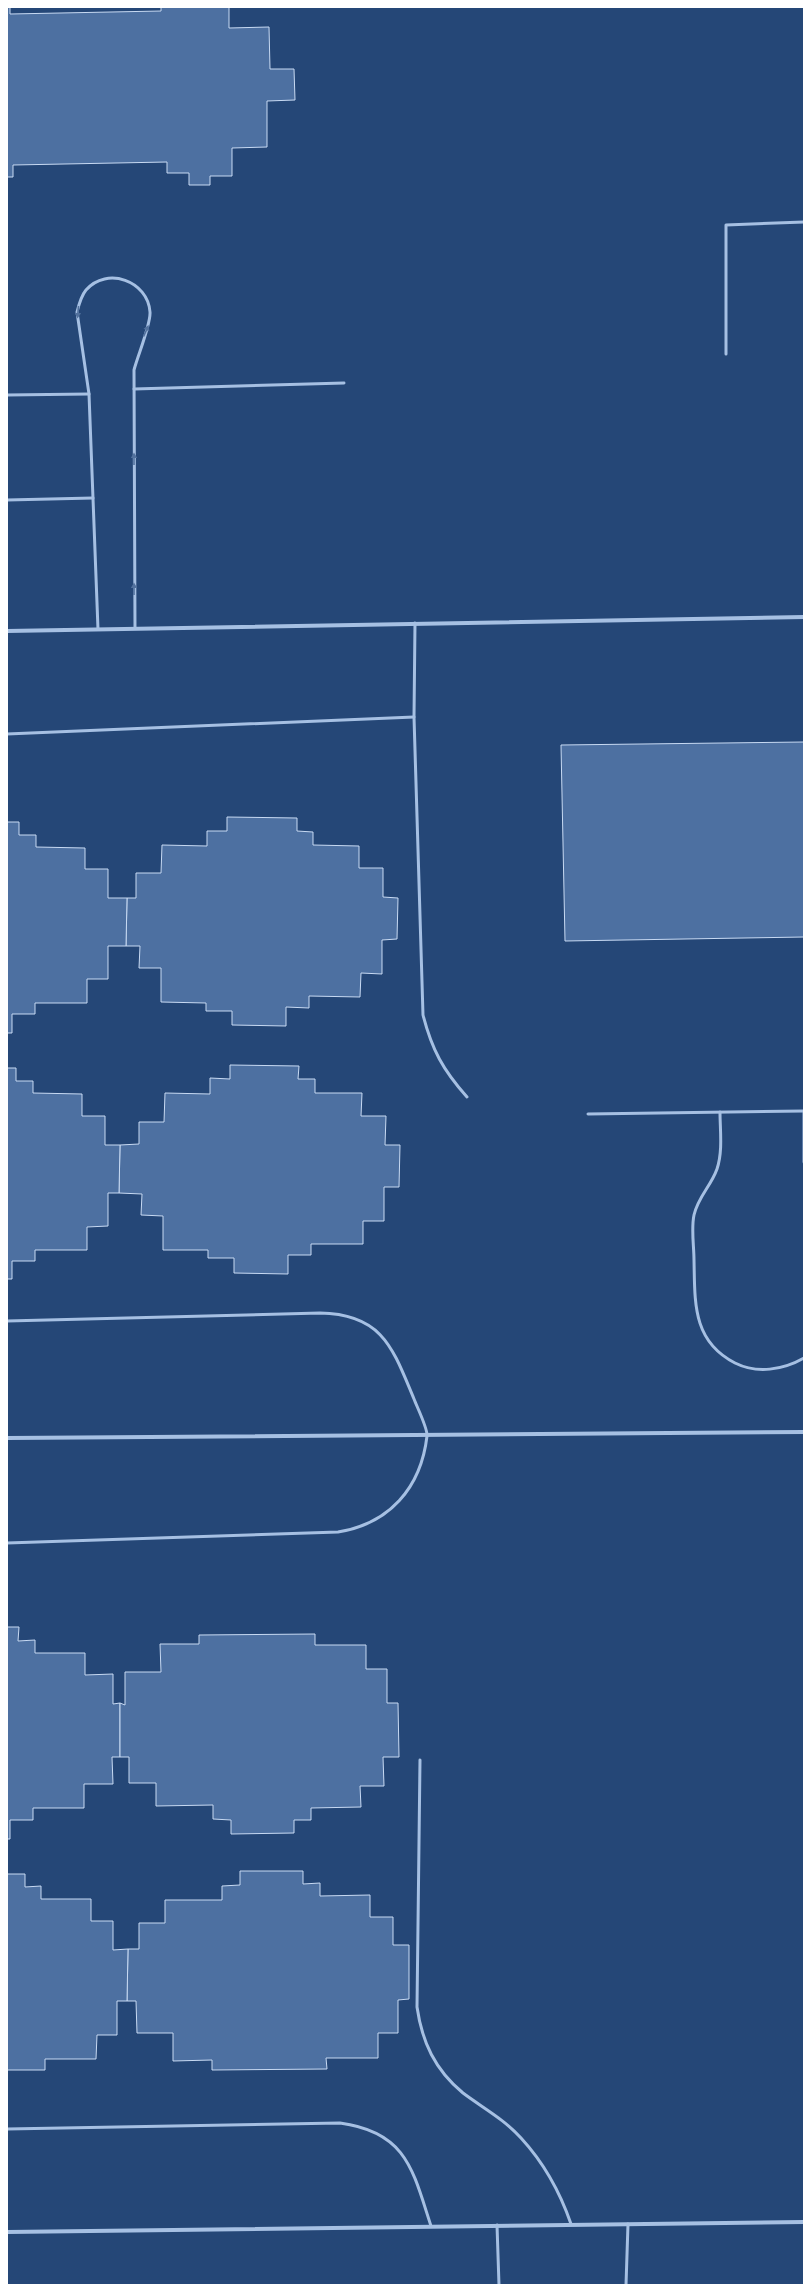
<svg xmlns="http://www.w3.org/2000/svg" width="811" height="2292" font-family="Barlow,sans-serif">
	<rect width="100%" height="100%" fill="#254777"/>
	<g fill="#4d70a1" stroke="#c8daf3">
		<polygon points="7,7 10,7 10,14 161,11 161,7 229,7 229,28 269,27 270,69 294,69 295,100 267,101 267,147 232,148 232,176 210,176 210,185 189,185 189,173 167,173 167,162 13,165 13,177 7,177"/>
		<polygon points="804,742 804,937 565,941 561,745"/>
		<polygon points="227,817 297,818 297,831 313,832 313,845 359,846 359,868 383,868 383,897 398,898 397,939 382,940 382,974 361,973 360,997 309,996 309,1008 286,1007 286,1026 232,1025 232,1011 206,1011 206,1003 161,1002 161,968 139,968 140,946 126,946 127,898 136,898 136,873 161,873 162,845 207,846 207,831 227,831"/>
		<polygon points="7,822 19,822 19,835 36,835 36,847 85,848 85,869 108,869 108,898 127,898 126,946 108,946 108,979 87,979 87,1003 35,1003 35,1014 12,1014 12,1033 7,1033"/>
		<polygon points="230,1065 299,1066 298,1079 315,1079 315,1093 362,1093 361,1116 386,1116 385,1145 400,1145 399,1187 384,1187 384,1221 363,1221 363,1244 311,1244 311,1255 288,1255 288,1274 234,1273 234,1258 208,1258 208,1250 163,1250 163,1216 141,1215 142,1194 119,1193 120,1145 139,1144 139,1122 164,1122 165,1093 210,1094 210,1078 230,1079"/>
		<polygon points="7,1068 16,1068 16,1081 33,1081 33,1093 82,1094 82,1116 105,1116 105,1145 120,1145 119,1193 108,1193 108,1226 87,1227 87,1250 35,1250 35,1261 12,1261 12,1279 7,1279"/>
		<polygon points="7,1627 19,1627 18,1641 35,1640 35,1653 85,1653 85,1675 113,1674 113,1704 120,1703 120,1757 112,1757 113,1784 84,1784 84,1808 33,1808 33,1820 10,1820 10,1839 7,1839"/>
		<polygon points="315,1634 315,1645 366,1645 366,1669 387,1669 387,1703 398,1703 399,1757 383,1757 384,1786 360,1786 361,1807 311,1808 311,1820 294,1820 294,1833 231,1834 231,1820 213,1819 213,1805 156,1806 156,1783 129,1783 129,1757 120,1757 120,1703 125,1705 125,1672 161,1672 160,1644 199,1644 199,1635"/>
		<polygon points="240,1871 303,1871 303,1884 320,1883 320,1896 370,1895 370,1917 393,1917 393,1945 409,1945 409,1999 398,2000 398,2033 378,2033 378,2058 326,2058 327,2069 212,2070 212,2060 173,2061 173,2033 137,2033 136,2001 127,2001 128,1949 139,1949 139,1923 165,1923 165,1900 222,1900 222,1886 240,1885"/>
		<polygon points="7,1874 25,1874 25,1887 41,1886 41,1899 91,1899 91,1921 113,1921 113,1950 128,1949 127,2001 117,2001 117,2035 97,2035 96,2059 45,2059 45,2070 7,2070"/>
	</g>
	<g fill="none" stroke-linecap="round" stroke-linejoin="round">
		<g stroke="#a6c0e3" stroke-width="3">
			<polyline points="726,354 726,225 804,222"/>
			<polyline points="134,389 344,383"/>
			<polyline points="7,395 89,394"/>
			<polyline points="7,500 93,498"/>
			<path d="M415 623 414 717 423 1015C432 1050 443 1070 467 1097"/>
			<path d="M98 629 89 394 77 312C79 304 81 296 86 290 107 266 148 281 150 312 151 324 138 355 134 370L135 628"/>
			<polyline points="7,734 414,717"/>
			<polyline points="804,1111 804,1162"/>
			<path d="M720 1112C720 1130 723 1151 717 1169 711 1186 698 1197 694 1215 691 1229 694 1246 694 1260 695 1302 692 1341 735 1363 757 1374 783 1370 804 1358"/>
			<polyline points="588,1114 804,1111"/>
			<path d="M7 1321 320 1313C383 1314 393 1349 414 1399 417 1407 428 1429 427 1436 421 1488 389 1524 338 1532L7 1543"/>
			<path d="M420 1760 417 2007C422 2042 435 2070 463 2093 483 2108 504 2119 521 2138 544 2163 560 2192 571 2224"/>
			<path d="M7 2129 340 2123C407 2132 413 2171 431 2226"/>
			<polyline points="497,2225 499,2285"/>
			<polyline points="626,2285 628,2224"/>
		</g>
		<g stroke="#a6c0e3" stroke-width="4">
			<polyline points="7,631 804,617"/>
			<polyline points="7,1438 804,1432"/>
			<polyline points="7,2232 804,2222"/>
		</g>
	</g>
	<defs><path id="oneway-solid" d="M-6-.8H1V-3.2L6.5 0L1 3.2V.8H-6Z"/></defs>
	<g fill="#52719d">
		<use href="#oneway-solid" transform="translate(78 312) rotate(95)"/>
		<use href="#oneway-solid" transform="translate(146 331) rotate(-66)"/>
		<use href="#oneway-solid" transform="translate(134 459) rotate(-90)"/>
		<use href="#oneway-solid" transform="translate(134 589) rotate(-90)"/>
	</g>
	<rect width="811" height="2292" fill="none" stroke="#ffffff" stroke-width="16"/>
</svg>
